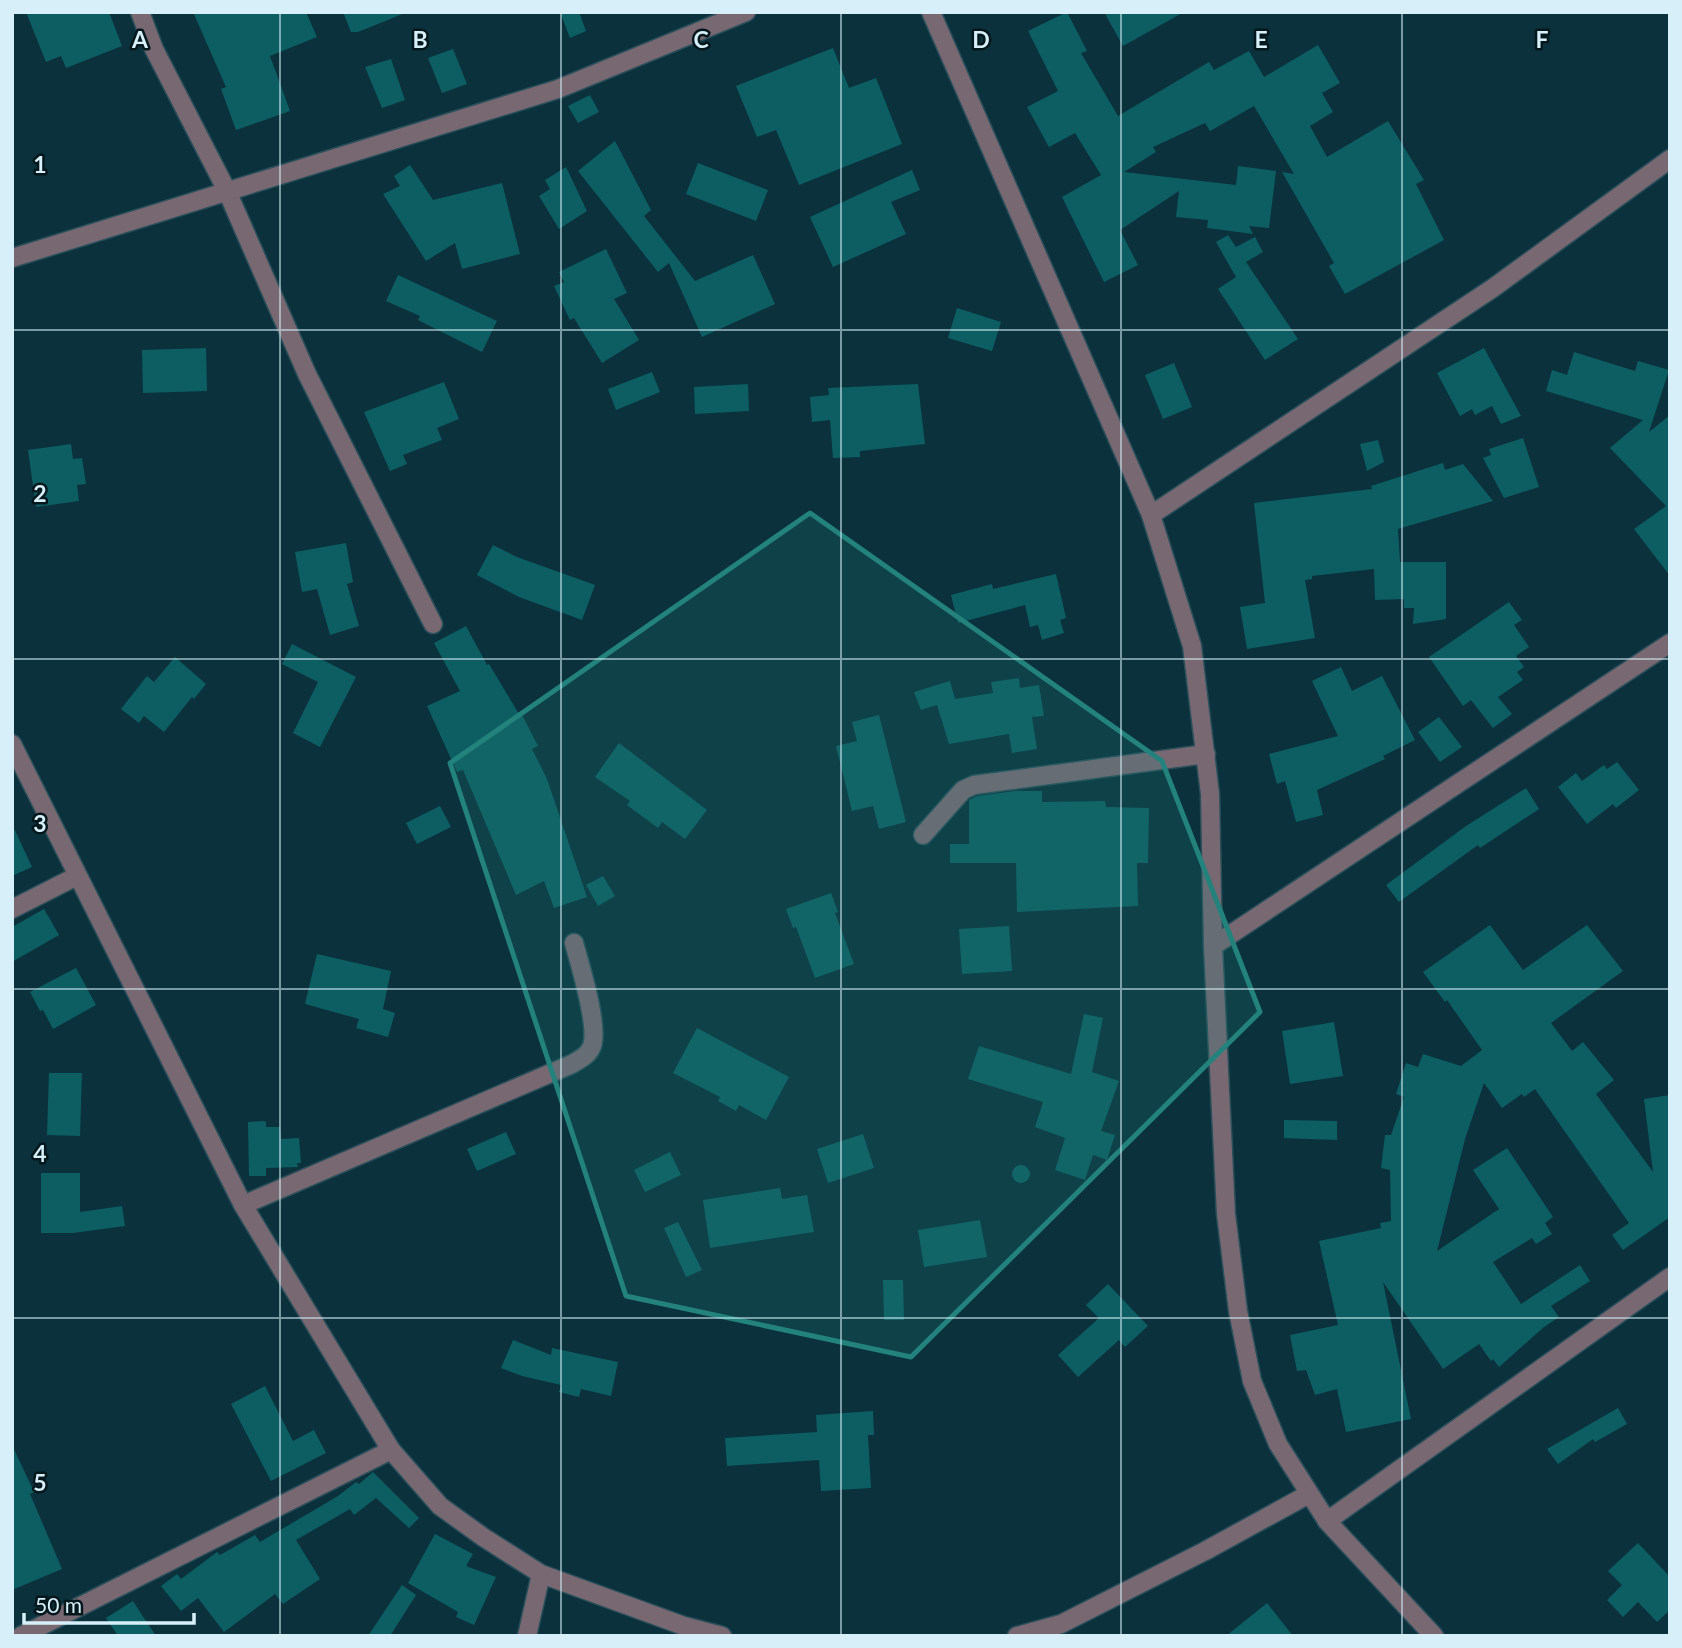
<svg xmlns="http://www.w3.org/2000/svg" width="1682" height="1648" font-family="Lato,sans-serif">
	<rect width="100%" height="100%" fill="#0a313c"/>
	<g fill="#0d5e62">
		<polygon points="26,12 109,12 122,46 66,68 61,56 46,62"/>
		<polygon points="193,12 306,12 317,37 270,56 290,111 236,130 221,89 226,87"/>
		<polygon points="343,12 405,12 405,13 358,32 351,32"/>
		<polygon points="560,12 579,12 586,31 570,38"/>
		<polygon points="1067,12 1087,51 1081,53 1118,116 1209,62 1214,70 1249,51 1264,77 1318,45 1340,83 1322,93 1333,112 1310,126 1327,157 1388,121 1424,180 1416,184 1444,240 1345,294 1329,266 1334,263 1282,172 1294,174 1254,106 1210,131 1205,123 1153,147 1156,152 1124,172 1236,185 1238,166 1276,171 1269,228 1249,226 1253,234 1207,228 1208,220 1176,217 1179,191 1120,230 1138,265 1104,282 1062,197 1101,175 1075,133 1049,147 1027,107 1058,91 1028,31"/>
		<polygon points="1104,12 1184,12 1123,46"/>
		<polygon points="833,48 849,88 876,78 902,144 799,185 776,130 757,137 736,86"/>
		<polygon points="453,49 467,84 442,93 428,58"/>
		<polygon points="391,59 405,100 382,108 365,67"/>
		<polygon points="590,95 599,112 578,123 568,106"/>
		<polygon points="615,141 651,210 644,216 695,281 753,255 775,304 702,337 669,263 658,272 578,171"/>
		<polygon points="698,163 768,190 756,221 686,194"/>
		<polygon points="410,165 433,200 502,183 520,254 462,269 455,243 426,261 383,194 400,186 394,176"/>
		<polygon points="566,167 587,211 559,229 539,196 550,189 545,180"/>
		<polygon points="912,170 920,190 891,202 906,234 833,267 810,217"/>
		<polygon points="1228,235 1236,247 1255,237 1263,252 1246,262 1298,339 1265,360 1218,289 1236,277 1216,242"/>
		<polygon points="606,249 627,293 614,299 639,340 602,363 574,318 570,320 554,286 564,282 559,272"/>
		<polygon points="398,275 497,321 482,352 418,320 420,316 386,301"/>
		<polygon points="957,308 1001,322 992,351 948,338"/>
		<polygon points="206,348 207,391 143,393 142,350"/>
		<polygon points="1484,348 1521,416 1501,424 1492,406 1475,415 1472,409 1460,416 1437,373"/>
		<polygon points="1574,352 1635,371 1638,361 1669,370 1649,432 1670,415 1670,576 1634,529 1666,506 1610,448 1643,420 1546,391 1552,370 1567,375"/>
		<polygon points="1174,363 1192,407 1163,419 1145,375"/>
		<polygon points="652,372 660,392 616,410 608,389"/>
		<polygon points="444,382 459,419 437,428 442,440 403,455 407,464 390,471 364,412"/>
		<polygon points="748,384 749,411 695,414 694,387"/>
		<polygon points="918,384 925,444 860,451 860,457 833,458 830,420 812,422 810,397 829,395 828,388"/>
		<polygon points="1523,438 1539,487 1504,498 1483,458 1491,455 1489,449"/>
		<polygon points="1378,440 1384,462 1367,471 1360,444"/>
		<polygon points="71,444 73,459 82,458 86,484 77,485 79,501 36,507 28,450"/>
		<polygon points="1443,463 1445,470 1463,464 1493,501 1398,529 1400,562 1446,562 1446,619 1413,624 1414,608 1404,608 1404,599 1375,600 1374,569 1312,576 1312,579 1305,580 1315,638 1247,649 1240,607 1265,603 1254,503 1372,489 1371,486"/>
		<polygon points="346,543 353,582 347,584 359,626 330,635 317,589 302,592 295,552"/>
		<polygon points="493,545 517,557 595,585 582,620 519,597 477,575"/>
		<polygon points="1056,574 1066,618 1060,620 1064,633 1042,640 1038,625 1030,627 1025,605 958,623 951,595 992,584 993,589"/>
		<polygon points="1509,602 1522,620 1514,625 1529,647 1516,656 1524,667 1517,672 1523,680 1498,697 1512,714 1493,728 1471,700 1463,706 1429,657"/>
		<polygon points="466,626 487,665 489,664 519,714 521,713 538,746 532,749 547,779 587,897 554,908 544,881 516,895 463,770 457,772 427,706 460,691 434,643"/>
		<polygon points="292,644 356,677 320,747 293,733 318,682 282,664"/>
		<polygon points="175,657 206,684 194,699 192,697 164,732 144,716 139,723 121,709 147,676 154,682"/>
		<polygon points="1341,667 1352,691 1382,676 1415,740 1383,756 1385,759 1317,790 1323,815 1296,822 1285,781 1277,784 1269,754 1338,736 1312,681"/>
		<polygon points="1019,678 1020,688 1039,685 1044,716 1032,717 1037,749 1012,753 1009,734 949,744 937,705 921,710 914,692 950,681 955,699 993,693 991,682"/>
		<polygon points="879,715 906,822 879,829 873,806 852,811 836,746 857,741 852,722"/>
		<polygon points="1439,717 1462,747 1440,762 1418,732"/>
		<polygon points="619,743 707,810 685,839 662,822 658,828 627,805 630,801 595,777"/>
		<polygon points="1617,762 1639,790 1616,808 1613,804 1587,824 1558,787 1576,773 1582,781 1604,765 1607,769"/>
		<polygon points="1526,788 1539,809 1480,848 1478,845 1399,902 1386,885 1466,826"/>
		<polygon points="1015,791 1042,791 1042,802 1105,801 1106,807 1149,808 1148,863 1137,863 1138,906 1017,912 1016,863 950,863 950,844 969,844 969,800 977,796"/>
		<polygon points="440,806 451,827 417,844 406,823"/>
		<polygon points="12,824 32,867 12,876"/>
		<polygon points="603,876 615,896 598,906 586,885"/>
		<polygon points="831,893 838,912 835,913 854,964 815,978 796,927 793,928 786,909"/>
		<polygon points="44,909 59,935 12,962 12,927"/>
		<polygon points="1490,925 1523,970 1587,925 1623,971 1551,1023 1572,1051 1583,1042 1614,1080 1596,1094 1653,1172 1644,1099 1670,1095 1670,1217 1623,1250 1612,1235 1629,1223 1535,1089 1524,1097 1522,1094 1502,1108 1484,1083 1465,1139 1437,1251 1499,1209 1473,1170 1507,1148 1553,1217 1545,1223 1552,1234 1536,1244 1532,1238 1493,1262 1521,1304 1580,1265 1590,1281 1551,1306 1559,1317 1544,1327 1499,1367 1493,1359 1491,1361 1479,1344 1443,1369 1383,1282 1411,1419 1346,1432 1337,1389 1315,1395 1306,1370 1297,1371 1290,1335 1338,1325 1319,1241 1381,1228 1380,1223 1391,1221 1390,1170 1381,1168 1385,1135 1391,1135 1404,1097 1396,1094 1406,1063 1418,1067 1423,1054 1461,1066 1482,1050 1447,1000 1445,1002 1423,972"/>
		<polygon points="1009,926 1012,971 962,974 959,929"/>
		<polygon points="317,954 391,971 383,1009 395,1013 388,1037 356,1028 359,1019 305,1004"/>
		<polygon points="76,968 96,1005 53,1029 43,1010 40,1011 30,992"/>
		<polygon points="1084,1014 1103,1018 1092,1072 1119,1081 1101,1131 1115,1135 1107,1160 1093,1155 1085,1180 1055,1170 1065,1138 1035,1127 1043,1102 968,1079 979,1046 1071,1074"/>
		<polygon points="1334,1022 1343,1076 1290,1084 1282,1031"/>
		<polygon points="697,1028 789,1077 766,1120 739,1105 736,1111 718,1101 720,1097 673,1073"/>
		<polygon points="49,1073 82,1073 80,1136 47,1135"/>
		<polygon points="1284,1120 1337,1121 1337,1140 1284,1138"/>
		<polygon points="264,1121 266,1122 266,1127 280,1127 281,1139 299,1138 301,1163 297,1163 298,1167 266,1168 266,1176 249,1176 248,1122"/>
		<polygon points="506,1132 516,1154 477,1171 467,1149"/>
		<polygon points="863,1134 874,1168 828,1183 817,1149"/>
		<polygon points="670,1152 681,1175 645,1192 634,1170"/>
		<circle cx="1021" cy="1174" r="9"/>
		<polygon points="41,1173 80,1173 80,1212 122,1206 125,1226 73,1233 41,1233"/>
		<polygon points="780,1188 782,1199 807,1195 814,1232 710,1248 703,1200"/>
		<polygon points="980,1220 987,1257 924,1267 918,1230"/>
		<polygon points="678,1222 702,1270 686,1277 664,1228"/>
		<polygon points="883,1280 903,1280 904,1320 884,1320"/>
		<polygon points="1108,1284 1148,1326 1125,1347 1119,1340 1078,1377 1058,1355 1099,1318 1086,1305"/>
		<polygon points="513,1340 551,1355 552,1348 618,1362 611,1396 581,1389 579,1397 559,1392 561,1385 522,1376 501,1368"/>
		<polygon points="265,1386 293,1441 314,1430 326,1453 271,1481 231,1404"/>
		<polygon points="1618,1408 1627,1424 1595,1442 1593,1439 1558,1464 1547,1449"/>
		<polygon points="873,1411 874,1435 868,1435 871,1488 821,1491 819,1460 727,1466 725,1438 817,1432 816,1415"/>
		<polygon points="12,1445 34,1492 30,1494 62,1569 12,1590"/>
		<polygon points="373,1472 419,1518 409,1528 376,1498 354,1515 350,1509 296,1540 320,1579 283,1604 275,1594 224,1632 198,1598 181,1611 161,1586 177,1574 181,1579 217,1552 220,1555 255,1535 260,1542 338,1496 356,1482 359,1484"/>
		<polygon points="435,1534 473,1554 466,1566 496,1577 474,1625 456,1617 458,1612 408,1583"/>
		<polygon points="1638,1543 1670,1577 1670,1610 1657,1622 1638,1602 1623,1617 1607,1600 1622,1585 1608,1571"/>
		<polygon points="402,1585 416,1595 390,1636 368,1636"/>
		<polygon points="133,1601 140,1612 156,1636 118,1636 106,1618"/>
		<polygon points="1267,1603 1293,1636 1226,1636"/>
	</g>
	<g fill="none" stroke-linecap="round" stroke-linejoin="round">
		<defs>
			<g id="minor">
				<polyline points="140,12 154,49 227,191 307,374 433,624"/>
				<polyline points="931,12 1151,515 1192,646 1210,794 1213,946 1226,1214 1238,1311 1252,1381 1278,1444 1327,1521 1434,1636"/>
				<polyline points="12,258 558,89 746,12"/>
				<polyline points="1151,515 1493,288 1670,159"/>
				<polyline points="12,744 243,1205 391,1450 440,1506 483,1537 541,1574 684,1626 722,1636"/>
				<polyline points="923,835 963,790 974,785 1206,754"/>
				<polyline points="12,909 77,876"/>
				<polyline points="1213,946 1670,643"/>
				<path d="M243 1205 572 1064C580 1059 588 1056 592 1046 599 1026 580 965 574 943"/>
				<polyline points="1327,1521 1670,1277"/>
				<polyline points="21,1636 391,1450"/>
				<polyline points="527,1636 541,1574"/>
				<polyline points="1017,1636 1061,1624 1205,1551 1309,1494"/>
			</g>
		</defs>
		<use href="#minor" stroke="#2b4f5a" stroke-width="21"/>
		<use href="#minor" stroke="#786872" stroke-width="18"/>
	</g>
	<path fill="#23827c" fill-opacity="0.2" stroke="#23827c" stroke-width="5" stroke-linejoin="round" d="M810 513 1162 761 1260 1012 911 1357 626 1296 450 763Z"/>
	<path fill="none" stroke="#d6eff8" stroke-width="2" stroke-opacity="0.55" d="M280 12V1636M561 12V1636M841 12V1636M1121 12V1636M1402 12V1636M12 330H1670M12 659H1670M12 989H1670M12 1318H1670"/>
	<g font-size="23" text-anchor="middle" font-weight="bold" fill="#d6eff8" stroke="#04171d" stroke-width="5" stroke-linejoin="round" paint-order="stroke">
		<text x="140" y="48">A</text>
		<text x="420" y="48">B</text>
		<text x="701" y="48">C</text>
		<text x="981" y="48">D</text>
		<text x="1261" y="48">E</text>
		<text x="1542" y="48">F</text>
		<text x="40" y="173">1</text>
		<text x="40" y="502">2</text>
		<text x="40" y="832">3</text>
		<text x="40" y="1162">4</text>
		<text x="40" y="1491">5</text>
	</g>
	<rect width="1682" height="1648" fill="none" stroke="#d6eff8" stroke-width="28"/>
	<path d="M24 1613v10h170v-10" fill="none" stroke="#d6eff8" stroke-width="3.5"/>
	<text x="35" y="1613" font-size="21" fill="#d6eff8" stroke="#04171d" stroke-width="5" paint-order="stroke">50 m</text>
</svg>
